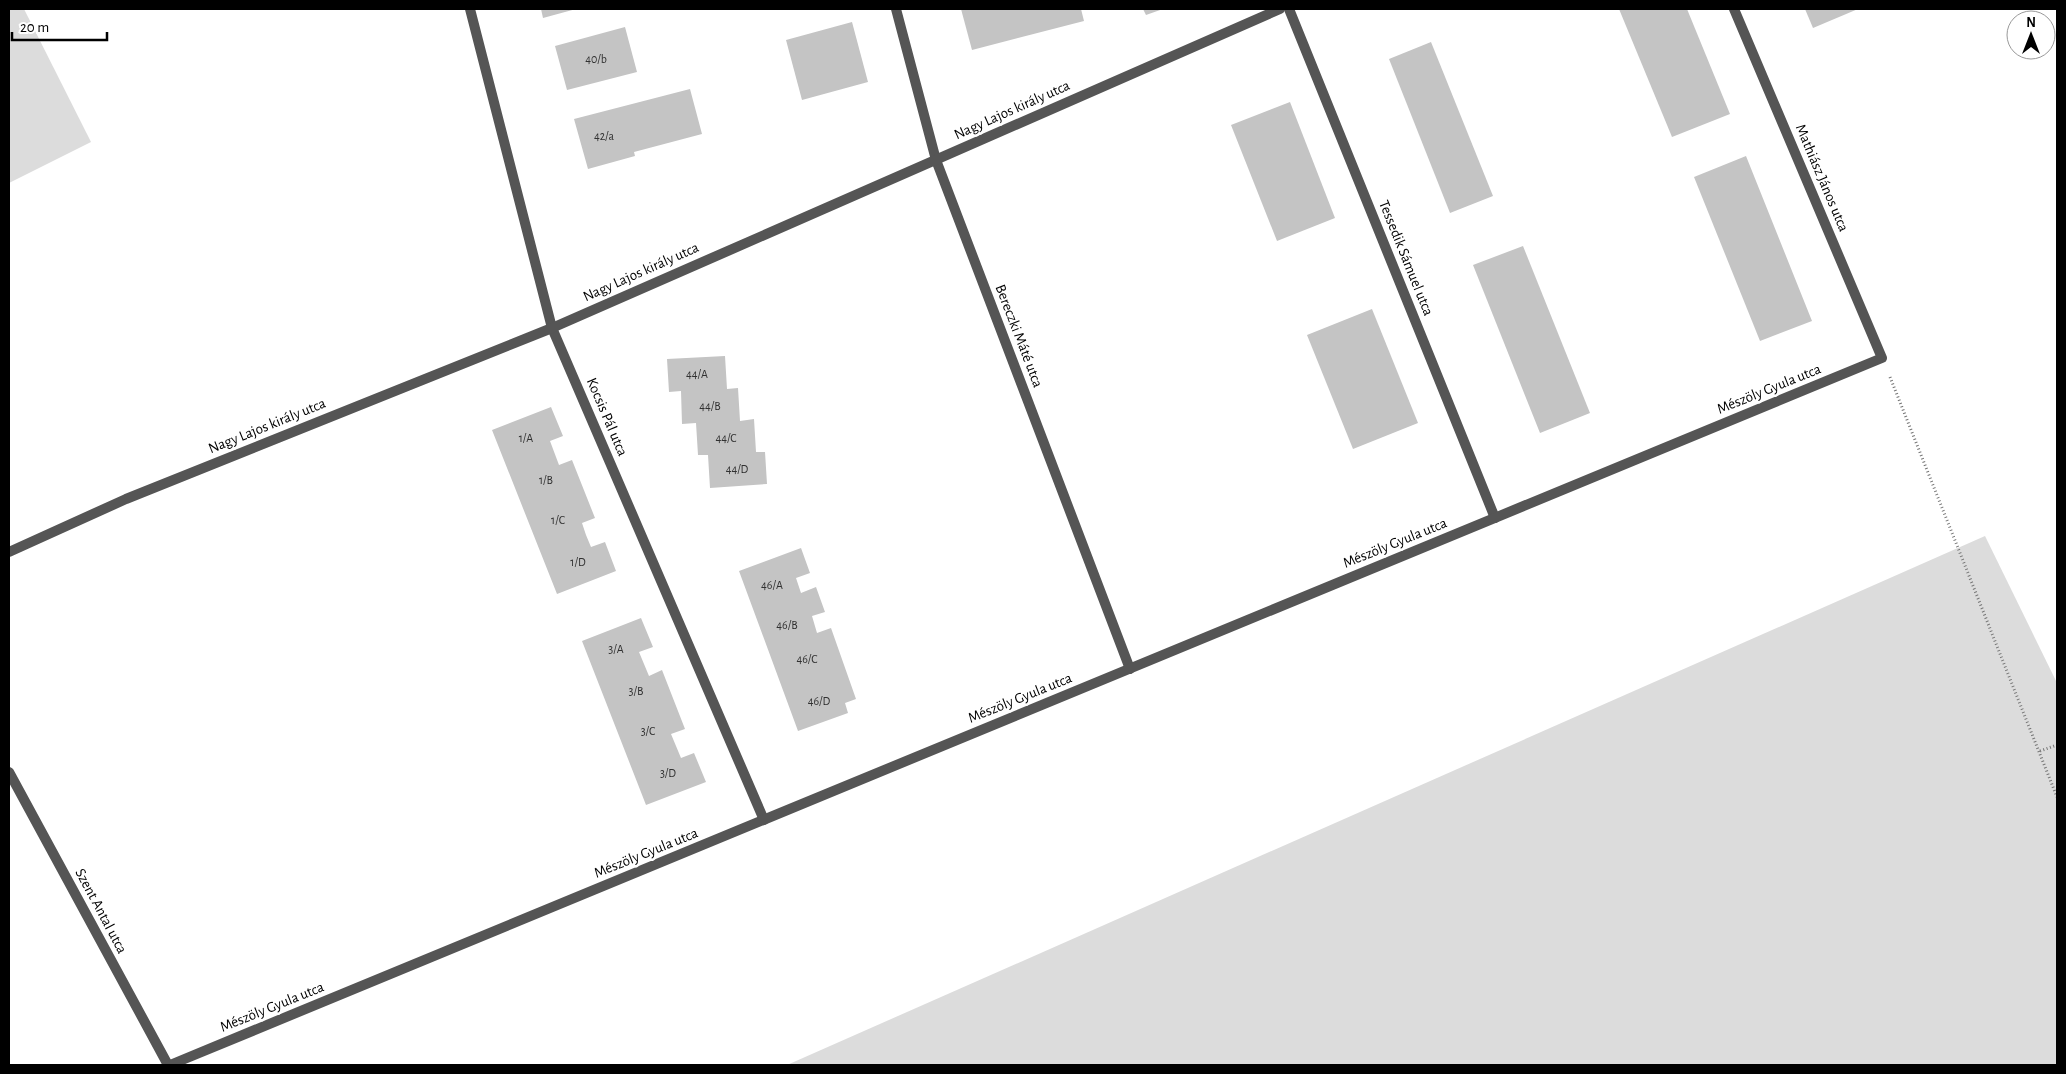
<svg xmlns="http://www.w3.org/2000/svg" width="2066" height="1074" font-family="'Alegreya Sans',sans-serif">
	<rect width="100%" height="100%" fill="#fff"/>
	<g fill="#dcdcdc">
		<polygon points="9,9 24,9 91,142 9,183"/>
		<polygon points="1985,536 2057,683 2057,1065 787,1065"/>
	</g>
	<g fill="#c4c4c4">
		<polygon points="541,9 576,9 543,18"/>
		<polygon points="961,9 1081,9 1084,21 972,50"/>
		<polygon points="1143,9 1163,9 1146,15"/>
		<polygon points="1619,9 1687,9 1730,114 1672,137"/>
		<polygon points="1805,9 1858,9 1813,28"/>
		<polygon points="852,22 868,82 802,100 786,40"/>
		<polygon points="625,27 637,72 567,90 555,46"/>
		<polygon points="1431,42 1493,196 1450,213 1389,59"/>
		<polygon points="690,89 702,134 634,152 635,156 588,169 574,119"/>
		<polygon points="1290,102 1335,218 1277,241 1231,125"/>
		<polygon points="1746,156 1812,321 1760,341 1694,177"/>
		<polygon points="1523,246 1590,413 1540,433 1473,265"/>
		<polygon points="1372,309 1418,423 1353,449 1307,335"/>
		<polygon points="725,356 727,389 738,388 740,421 754,419 756,452 765,452 767,484 710,488 708,455 698,455 696,423 682,424 681,391 669,392 667,359"/>
		<polygon points="551,407 563,436 550,441 559,465 572,460 595,518 582,523 586,535 591,547 605,542 616,571 557,594 492,430"/>
		<polygon points="801,548 810,573 796,578 801,593 816,587 825,612 812,616 817,633 831,628 856,699 845,703 848,713 798,731 739,571"/>
		<polygon points="641,618 653,647 639,652 649,676 662,670 685,729 671,734 681,758 694,753 706,782 646,805 582,641"/>
	</g>
	<g fill="none" stroke-linecap="round" stroke-linejoin="round">
		<g stroke="#777" stroke-width="3" stroke-dasharray="1 2.5" stroke-linecap="butt">
			<polyline points="1890,377 2057,797"/>
			<polyline points="2040,751 2057,745"/>
		</g>
		<g stroke="#555" stroke-width="10">
			<polyline points="470,9 552,328 764,820"/>
			<polyline points="896,9 936,160 1130,669"/>
			<polyline points="1289,9 1495,518"/>
			<polyline points="9,552 126,499 552,328 1280,9"/>
			<polyline points="9,772 168,1065"/>
			<polyline points="170,1065 1882,358 1734,9"/>
		</g>
	</g>
	<g text-anchor="middle" dominant-baseline="central" stroke-width="5" stroke-linejoin="round" paint-order="stroke">
		<g font-size="12" fill="#313131">
			<text x="596" y="59">40/b</text>
			<text x="604" y="136">42/a</text>
			<text x="697" y="374">44/A</text>
			<text x="710" y="406">44/B</text>
			<text x="526" y="438">1/A</text>
			<text x="726" y="438">44/C</text>
			<text x="737" y="469">44/D</text>
			<text x="546" y="480">1/B</text>
			<text x="558" y="520">1/C</text>
			<text x="578" y="562">1/D</text>
			<text x="772" y="585">46/A</text>
			<text x="787" y="625">46/B</text>
			<text x="616" y="649">3/A</text>
			<text x="807" y="659">46/C</text>
			<text x="636" y="691">3/B</text>
			<text x="819" y="701">46/D</text>
			<text x="648" y="731">3/C</text>
			<text x="668" y="773">3/D</text>
		</g>
		<g font-size="15" fill="#000" stroke="#fff">
			<text transform="translate(1012 110) rotate(-24)">Nagy Lajos király utca</text>
			<text transform="translate(1822 178) rotate(67)">Mathiász János utca</text>
			<text transform="translate(1406 258) rotate(68)">Tessedik Sámuel utca</text>
			<text transform="translate(641 272) rotate(-24)">Nagy Lajos király utca</text>
			<text transform="translate(1019 336) rotate(69)">Bereczki Máté utca</text>
			<text transform="translate(1769 389) rotate(-22)">Mészöly Gyula utca</text>
			<text transform="translate(607 417) rotate(67)">Kocsis Pál utca</text>
			<text transform="translate(267 426) rotate(-22)">Nagy Lajos király utca</text>
			<text transform="translate(1395 543) rotate(-22)">Mészöly Gyula utca</text>
			<text transform="translate(1020 698) rotate(-22)">Mészöly Gyula utca</text>
			<text transform="translate(646 853) rotate(-22)">Mészöly Gyula utca</text>
			<text transform="translate(101 911) rotate(62)">Szent Antal utca</text>
			<text transform="translate(272 1007) rotate(-22)">Mészöly Gyula utca</text>
		</g>
	</g>
	<rect width="2066" height="1074" fill="none" stroke="#000000" stroke-width="20"/>
	<g transform="translate(2031 35)"><circle r="24" fill="#ffffff" stroke="#999999"/>
	<path d="M0-4L9 19L0 12L-9 19Z" fill="#000000"/>
	<text y="-8" font-size="14" font-weight="bold" text-anchor="middle" fill="#000000">N</text>
	</g>
	<path d="M12 32v8h95v-8" fill="none" stroke="#000000" stroke-width="2.5"/>
	<text x="20" y="32" font-size="15" fill="#000000" stroke="#ffffff" stroke-width="4" paint-order="stroke">20 m</text>
</svg>
